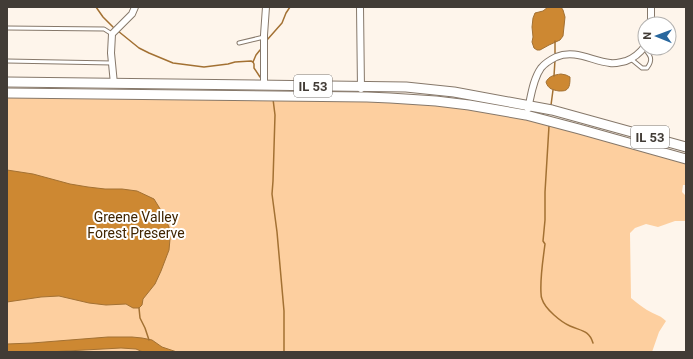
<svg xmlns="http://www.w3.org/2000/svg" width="693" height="359" font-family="Roboto,sans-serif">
	<rect width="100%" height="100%" fill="#fef5eb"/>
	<path fill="#fdcf9f" d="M7 95 382 102 412 103 470 108 542 122 686 163V185H683L682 192 686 196V218L685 221H675L658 227 646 224 635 228 630 233 631 298C635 301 639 305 644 308 652 314 659 314 666 321L659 332 652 352H7Z"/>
	<g fill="#cd8832" stroke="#a37133">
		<polygon points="548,7 561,7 563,10 565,17 563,36 560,40 549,45 540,50 537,50 534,48 532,42 533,37 532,27 533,18 535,13 543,11"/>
		<path d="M561 74 566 75 570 77C570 82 570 88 566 90 565 91 561 91 559 91 553 90 548 89 546 82 549 76 554 75 561 74Z"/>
		<polygon points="7,170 33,174 70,184 88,187 105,189 122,189 137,191 154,199 162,212 169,227 170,239 169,250 161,271 155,284 143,299 142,305 139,308 133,308 126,304 106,305 89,303 59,296 41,297 7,302"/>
		<polygon points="108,337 132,337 142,338 152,340 162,347 177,352 143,352 136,349 121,348 48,352 7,352 7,344 32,343"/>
	</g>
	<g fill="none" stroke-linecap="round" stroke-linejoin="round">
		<g stroke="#a37133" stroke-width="1.5">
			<polyline points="96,7 103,17 113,27"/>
			<polyline points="118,31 139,48 149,53 173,63 204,67 228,64 235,62 251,61 253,62"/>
			<polyline points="267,40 282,23 286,13 290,7"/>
			<polyline points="555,41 555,53"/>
			<polyline points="260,50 256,55 253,62 254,64 254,68 260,77"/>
			<polyline points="554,76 555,60"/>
			<polyline points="273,99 275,115 273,181 272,194 277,232 284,311 284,352"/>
			<polyline points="551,105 553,90"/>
			<path d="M549 126 545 192V220L543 241 545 244C543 260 540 277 541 293 541 295 541 297 542 299 545 309 561 322 570 326 581 331 589 330 593 343"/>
			<polyline points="139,308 140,318 145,328 149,340"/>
		</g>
		<defs>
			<g id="lane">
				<polyline points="7,28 104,29 112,34"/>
				<polyline points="239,43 264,37"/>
				<path d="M631 59 642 68H647C654 59 650 55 644 48"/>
				<polyline points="7,61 112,63"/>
			</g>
			<g id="street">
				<polyline points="360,7 361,89"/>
				<polyline points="651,7 651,24"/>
				<polyline points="114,84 111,53 112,34 132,14 135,7"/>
				<polyline points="264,85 264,35 266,7"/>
				<path d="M528 109C531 96 533 79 541 68 545 63 550 60 556 57 575 49 592 61 610 63 616 64 620 62 626 61 634 58 640 53 645 46"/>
			</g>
			<g id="primary">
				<polyline points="7,82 406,87 454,92 552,110 686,147"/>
				<polyline points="7,93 367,97 390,98 436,101 469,105 526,115 579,129 686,159"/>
			</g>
		</defs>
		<use href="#lane" stroke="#86786a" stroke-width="5"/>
		<use href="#street" stroke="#86786a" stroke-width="8"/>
		<use href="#primary" stroke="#86786a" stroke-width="11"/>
		<use href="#lane" stroke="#fff" stroke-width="3"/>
		<use href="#street" stroke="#fff" stroke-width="6"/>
		<use href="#primary" stroke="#fff" stroke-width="9"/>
	</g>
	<g text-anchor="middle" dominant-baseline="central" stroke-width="4" stroke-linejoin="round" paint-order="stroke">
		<g fill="#fff" stroke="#7b7672" stroke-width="1">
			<rect x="294" y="75" width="38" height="22" rx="3"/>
			<rect x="631" y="126" width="38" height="22" rx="3"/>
		</g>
		<g font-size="13" font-weight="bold" fill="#423c36">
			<text x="313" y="86">IL 53</text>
			<text x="650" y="137">IL 53</text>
		</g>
		<g font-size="14" fill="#412501" stroke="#fff">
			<text x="136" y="217">Greene Valley<tspan x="136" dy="16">Forest Preserve</tspan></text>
		</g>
	</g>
	<rect width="693" height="359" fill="none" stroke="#423c36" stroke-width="16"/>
	<g transform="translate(657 36) rotate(271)"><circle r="19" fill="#ffffff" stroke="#b3b1af"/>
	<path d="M0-3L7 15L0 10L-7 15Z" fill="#28679e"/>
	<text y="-6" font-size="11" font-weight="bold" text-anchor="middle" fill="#423c36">N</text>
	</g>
</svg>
